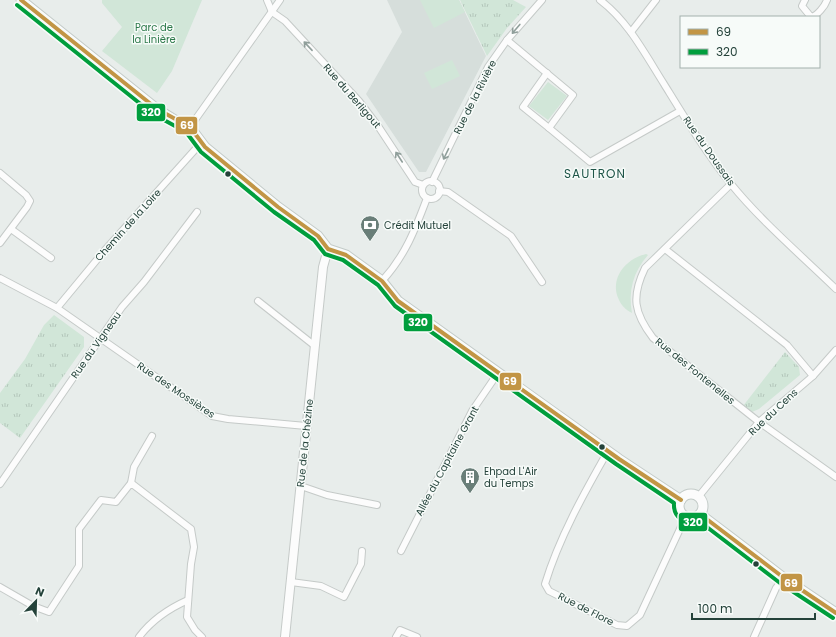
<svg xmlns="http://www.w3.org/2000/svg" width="836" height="637" font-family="Poppins,sans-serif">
	<defs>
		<pattern id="grass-tufts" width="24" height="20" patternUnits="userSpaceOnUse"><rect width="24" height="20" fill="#d1e6d8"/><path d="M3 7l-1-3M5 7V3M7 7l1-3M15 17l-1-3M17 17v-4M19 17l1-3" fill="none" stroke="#b3c6ba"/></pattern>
	</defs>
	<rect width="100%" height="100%" fill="#e8edeb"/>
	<polygon fill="#d6dedb" points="387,0 459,0 486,56 426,172 419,172 366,94 402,32"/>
	<g fill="url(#grass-tufts)">
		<polygon points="460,0 513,0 526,7 507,28 487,56"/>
		<polygon points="54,315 84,337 84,347 20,438 0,423 0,393 25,359 44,325"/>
		<polygon points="785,352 799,367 800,375 759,409 752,412 743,406"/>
	</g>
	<g fill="#d1e6d8">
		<polygon points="102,0 202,0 172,71 157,93 102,51 122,27 102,3"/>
		<polygon points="420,0 459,0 465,12 434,28"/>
		<polygon points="452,60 460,76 432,89 424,73"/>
		<polygon points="548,82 567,96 548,120 529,106"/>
		<path d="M646 254 648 255C633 272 628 291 632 313 626 310 621 305 619 300 609 279 625 259 646 254Z"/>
	</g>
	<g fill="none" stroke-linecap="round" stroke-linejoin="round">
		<defs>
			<g id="minor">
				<polyline points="267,0 272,12"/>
				<path d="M600 0C628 21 645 54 664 84 685 118 706 153 731 184 761 221 802 256 836 289"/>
				<path d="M805 0 802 6 811 17C817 16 825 6 827 0"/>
				<polyline points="272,12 285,21 359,101 378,126 415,182 423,185"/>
				<polyline points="631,32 656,0"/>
				<polyline points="507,40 573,95 549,128 590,162 680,111"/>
				<polyline points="547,73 523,107 549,128"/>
				<polyline points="190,127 280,0"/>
				<polyline points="0,173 26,195 30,201 27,207 0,243"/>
				<circle cx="431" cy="190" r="9"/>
				<polyline points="432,182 488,67 507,40 542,0"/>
				<path d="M731 184 645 268C631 297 634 313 653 338L759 422 836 477"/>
				<polyline points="439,191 448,192 511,236 542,282"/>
				<polyline points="11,229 51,258"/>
				<polyline points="665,249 787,345 813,376"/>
				<polyline points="0,278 57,308 212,416 228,419 306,426"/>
				<path d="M382 281C405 256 415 230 427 198"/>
				<polyline points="258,301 315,346"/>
				<polyline points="57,308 105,250 201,143"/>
				<path d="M608 451C584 493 559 538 545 584L549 591 617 625 627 626 640 615 686 516"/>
				<polyline points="131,483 134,467 152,436"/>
				<polyline points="0,484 122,307 144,282 197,212"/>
				<polyline points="301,486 327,495 377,505"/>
				<polyline points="699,496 759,422 813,376 836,350"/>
				<polyline points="401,551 472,411 498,373"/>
				<polyline points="291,582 321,586 344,597 361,564 362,551"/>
				<polyline points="0,587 33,606 49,612 79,566 79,529 101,500 116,502 131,483 191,529 194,547 191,564 187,617 195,630 202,637"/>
				<path d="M139 637C151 621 170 608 188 600"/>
				<polyline points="396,637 400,630 417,637"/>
				<polyline points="754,637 776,588 784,578"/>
			</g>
			<polyline id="tertiary" points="285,637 323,267 328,249"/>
			<g id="secondary">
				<polyline points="21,0 157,109 178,122 190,127 205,147 278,207 318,236 328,249 346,255 382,281 398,301 619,459 681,500"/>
				<circle cx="691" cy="506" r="12"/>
				<polyline points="700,514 784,578 836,613"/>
			</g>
		</defs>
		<use href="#minor" stroke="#c5cac8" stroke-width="8"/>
		<use href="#tertiary" stroke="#c5cac8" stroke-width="10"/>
		<use href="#secondary" stroke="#c3cbc8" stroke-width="11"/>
		<use href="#minor" stroke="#fcfcfc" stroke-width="6"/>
		<use href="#tertiary" stroke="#fcfcfc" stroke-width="8"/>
		<use href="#secondary" stroke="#fcfcfc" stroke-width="9"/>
		<defs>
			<g id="bus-1">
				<polyline points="21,0 157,109 190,127 205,147 278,207 318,236 328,249 346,255 382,281 398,301 619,459 681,500"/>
				<polyline points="700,514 784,578 836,613"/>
			</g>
			<path id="bus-2" d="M17 5 153 114 186 132 201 152 274 212 314 240 325 254 343 260 378 285 395 306 616 464 674 503C673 518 685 525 699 521L780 583 833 618"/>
		</defs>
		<use href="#bus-1" stroke="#f7fbf9" stroke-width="7"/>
		<use href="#bus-2" stroke="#f7fbf9" stroke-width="7"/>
		<use href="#bus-1" stroke="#c29545" stroke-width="4"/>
		<use href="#bus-2" stroke="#009e3d" stroke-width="4"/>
	</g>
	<defs><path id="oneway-shaft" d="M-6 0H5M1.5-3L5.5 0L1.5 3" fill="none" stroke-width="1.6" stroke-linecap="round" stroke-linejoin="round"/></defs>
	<g stroke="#909f9b">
		<use href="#oneway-shaft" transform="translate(516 29) rotate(130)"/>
		<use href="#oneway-shaft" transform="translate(308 46) rotate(-133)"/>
		<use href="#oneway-shaft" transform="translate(446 154) rotate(116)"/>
		<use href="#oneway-shaft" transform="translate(399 157) rotate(-123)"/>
	</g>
	<defs>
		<symbol id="bank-pin" viewBox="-11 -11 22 30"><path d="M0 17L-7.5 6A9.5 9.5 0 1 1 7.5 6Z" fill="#697e78" stroke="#f7fbf9"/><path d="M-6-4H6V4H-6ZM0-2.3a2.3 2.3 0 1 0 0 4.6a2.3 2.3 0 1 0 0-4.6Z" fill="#fff"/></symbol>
		<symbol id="building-pin" viewBox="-11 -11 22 30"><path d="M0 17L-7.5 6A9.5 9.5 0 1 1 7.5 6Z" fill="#697e78" stroke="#f7fbf9"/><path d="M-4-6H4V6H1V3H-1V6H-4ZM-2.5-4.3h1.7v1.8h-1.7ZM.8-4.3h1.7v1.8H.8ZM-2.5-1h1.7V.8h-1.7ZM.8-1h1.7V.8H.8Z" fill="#fff"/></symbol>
	</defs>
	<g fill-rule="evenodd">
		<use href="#bank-pin" x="359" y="214" width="22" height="30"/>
		<use href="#building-pin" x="459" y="466" width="22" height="30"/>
	</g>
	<g fill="#24423a" stroke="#f7fbf9" stroke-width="1.5">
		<circle cx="228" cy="174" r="3.5"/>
		<circle cx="602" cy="447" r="3.5"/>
		<circle cx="756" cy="564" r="3.5"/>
	</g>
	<g text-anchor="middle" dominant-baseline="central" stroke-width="3" stroke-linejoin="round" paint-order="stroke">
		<g font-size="10" fill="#2d7a4b" stroke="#f7fbf9">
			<text x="154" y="27">Parc de<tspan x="154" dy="12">la Linière</tspan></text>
		</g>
		<g font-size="10" fill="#24423a" stroke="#f7fbf9">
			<text transform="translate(352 96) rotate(49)">Rue du Berligout</text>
			<text transform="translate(475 97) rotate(-63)">Rue de la Rivière</text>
			<text transform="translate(709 151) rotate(55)">Rue du Doussais</text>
			<text transform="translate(128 225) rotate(-48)">Chemin de la Loire</text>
			<text transform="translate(96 345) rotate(-55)">Rue du Vigneau</text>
			<text transform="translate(695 371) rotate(39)">Rue des Fontenelles</text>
			<text transform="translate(176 390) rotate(34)">Rue des Mossières</text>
			<text transform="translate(773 412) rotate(-43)">Rue du Cens</text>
			<text transform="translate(305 443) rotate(-84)">Rue de la Chézine</text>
			<text transform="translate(447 461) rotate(-62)">Allée du Capitaine Grant</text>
			<text transform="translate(586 609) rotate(27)">Rue de Flore</text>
		</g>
		<g font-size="10" fill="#24423a" stroke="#f7fbf9" text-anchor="start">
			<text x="384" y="225">Crédit Mutuel</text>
			<text x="484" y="471">Ehpad L'Air<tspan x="484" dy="12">du Temps</tspan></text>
		</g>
		<g font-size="12" letter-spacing="1" fill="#1f5548" stroke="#f7fbf9">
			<text x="595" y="173">SAUTRON</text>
		</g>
	</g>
	<g stroke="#f7fbf9" stroke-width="1.5">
		<rect x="136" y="103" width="30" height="19" rx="4" fill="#009e3d"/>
		<rect x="175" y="116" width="23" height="19" rx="4" fill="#c29545"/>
		<rect x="403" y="313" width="30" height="19" rx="4" fill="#009e3d"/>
		<rect x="499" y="372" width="23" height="19" rx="4" fill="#c29545"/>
		<rect x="678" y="512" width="30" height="20" rx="4" fill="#009e3d"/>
		<rect x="780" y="573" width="23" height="19" rx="4" fill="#c29545"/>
	</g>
	<g font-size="11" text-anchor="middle" font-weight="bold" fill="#fff">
		<text x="151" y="116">320</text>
		<text x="187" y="129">69</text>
		<text x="418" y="326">320</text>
		<text x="510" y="385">69</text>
		<text x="693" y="526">320</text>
		<text x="791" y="587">69</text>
	</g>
	<rect x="680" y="16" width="140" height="52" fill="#f7fbf9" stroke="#a3b1ad"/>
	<rect x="688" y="29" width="20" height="6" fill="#c29545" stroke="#a3b1ad"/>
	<text x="716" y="36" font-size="12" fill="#24423a">69</text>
	<rect x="688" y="49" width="20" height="6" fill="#009e3d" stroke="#a3b1ad"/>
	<text x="716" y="56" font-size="12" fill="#24423a">320</text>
	<g transform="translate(36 601) rotate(23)" stroke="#f7fbf9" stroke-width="3" paint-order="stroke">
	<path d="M0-3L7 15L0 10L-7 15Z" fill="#24423a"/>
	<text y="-6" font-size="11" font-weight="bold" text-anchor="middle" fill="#24423a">N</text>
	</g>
	<path d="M692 613v6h123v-6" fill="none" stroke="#24423a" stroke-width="2"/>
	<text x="698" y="613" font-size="12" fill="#24423a" stroke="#f7fbf9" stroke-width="3" paint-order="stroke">100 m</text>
</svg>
